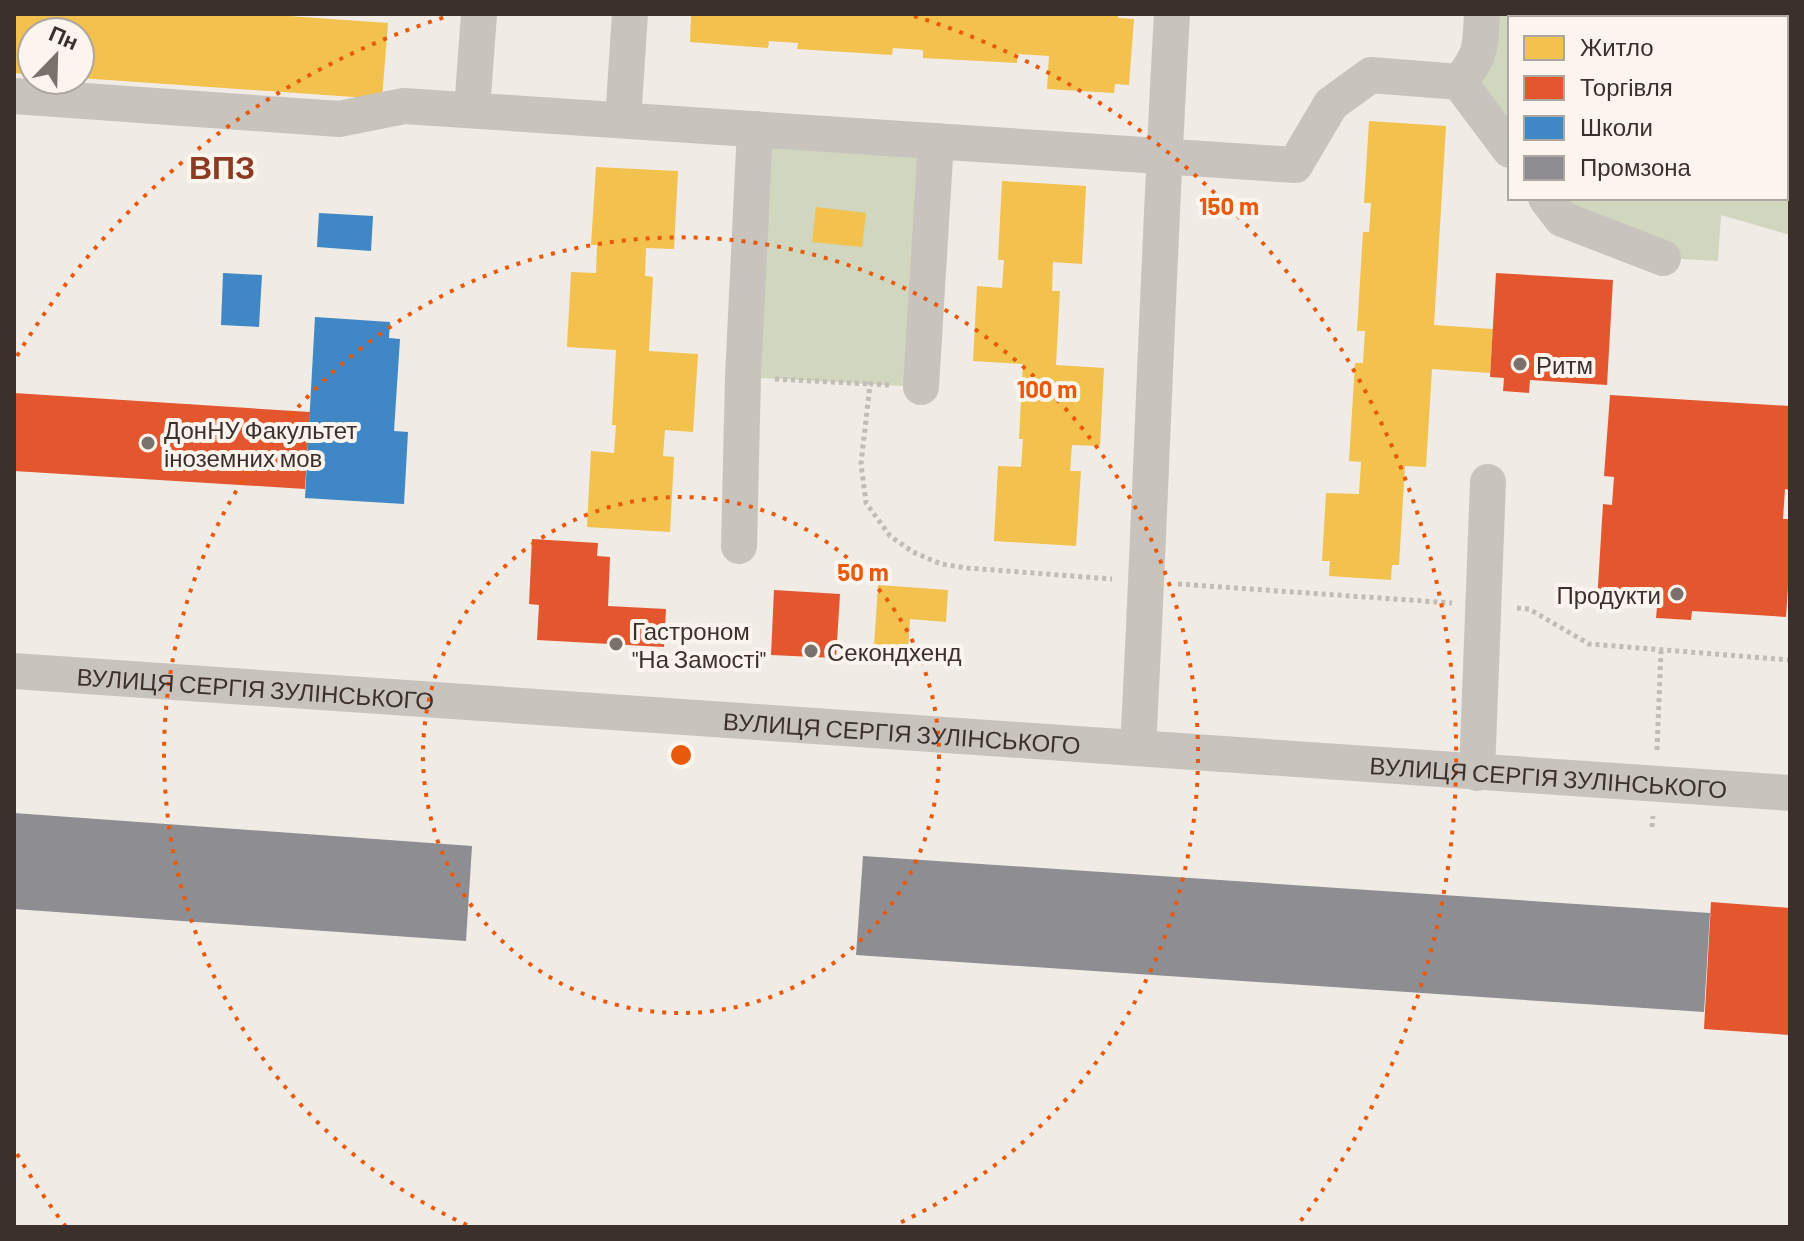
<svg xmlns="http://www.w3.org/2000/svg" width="1804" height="1241" font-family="Barlow,sans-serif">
	<rect width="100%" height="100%" fill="#f0ebe5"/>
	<g fill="#d1d6bf">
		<polygon points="1482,14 1524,14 1524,18 1510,18 1510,150 1473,66"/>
		<polygon points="755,129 936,141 921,387 743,377"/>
		<polygon points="1786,157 1790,157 1790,235 1721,215 1718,261 1663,258 1546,198 1786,198"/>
	</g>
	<g fill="#f2c14e">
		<polygon points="14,14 260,14 388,23 382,99 80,78 80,32 32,32 32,75 14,73"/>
		<polygon points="691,14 1118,14 1118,18 1134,19 1129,85 1115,84 1114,93 1047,89 1049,56 1017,54 1017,63 923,58 923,50 893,48 892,55 797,49 798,43 769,41 768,48 690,42"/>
		<polygon points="1524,14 1590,14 1616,16 1616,18 1524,18"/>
		<polygon points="1623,14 1645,14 1644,18 1623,18"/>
		<polygon points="1786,88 1790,89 1790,157 1786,157"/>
		<polygon points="1369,121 1446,126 1434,325 1493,329 1490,373 1432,369 1426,467 1405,466 1399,565 1392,565 1391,580 1329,576 1330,561 1322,561 1326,493 1359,494 1361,462 1349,461 1355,363 1363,363 1365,331 1357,331 1363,232 1369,232 1371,203 1364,203"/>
		<polygon points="596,167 678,171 674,249 646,248 645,276 653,277 649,351 698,354 693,432 665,430 663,456 674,457 670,532 587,527 591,451 614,453 616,425 612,425 616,350 567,347 571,272 596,273 597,245 591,245"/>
		<polygon points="1002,181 1086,186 1082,264 1053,262 1052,291 1060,291 1056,365 1104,368 1100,446 1072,445 1070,471 1081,471 1076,546 994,541 998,466 1021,467 1023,439 1019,439 1023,364 973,361 977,286 1002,288 1004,260 998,260"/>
		<polygon points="816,207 866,213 862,247 812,242"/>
		<polygon points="878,585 948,590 946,622 910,619 907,665 873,663"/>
	</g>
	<g fill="#e4572e">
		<polygon points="1496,273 1613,280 1607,385 1530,380 1529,393 1503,391 1504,378 1490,377"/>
		<polygon points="14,393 310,412 305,489 14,471"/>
		<polygon points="1610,395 1790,406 1790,490 1785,489 1783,519 1790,519 1790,558 1786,617 1692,611 1691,620 1656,618 1657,607 1597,602 1603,504 1612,505 1614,477 1604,476"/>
		<polygon points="532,539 598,543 597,556 610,557 608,606 666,609 664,647 537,640 539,605 529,604"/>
		<polygon points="774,590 840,594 836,658 771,655"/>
		<polygon points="1711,902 1790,908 1790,1035 1704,1029"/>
	</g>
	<g fill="#3f88c5">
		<polygon points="319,213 373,216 371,251 317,247"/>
		<polygon points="223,273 262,275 259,327 221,325"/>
		<polygon points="315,317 390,322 389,338 400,339 394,431 408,432 404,504 305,498"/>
	</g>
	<g fill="#8d8d92">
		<polygon points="14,813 472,846 466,941 14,909"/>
		<polygon points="863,856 1710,913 1704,1012 856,955"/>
	</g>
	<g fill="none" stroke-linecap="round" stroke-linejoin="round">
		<g stroke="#c2bbb6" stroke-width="5" stroke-dasharray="4 4" stroke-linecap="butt">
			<polyline points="775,379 870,384"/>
			<polyline points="889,385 870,384 861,464 866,503 890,536 913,552 941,564 967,568 1112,579"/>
			<polyline points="1178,584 1452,603"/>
			<polyline points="1517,608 1529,609 1589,644 1790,660"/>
			<polyline points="1657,750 1661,651"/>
			<polyline points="1652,827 1653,816"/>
		</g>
		<g stroke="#c9c3be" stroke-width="36">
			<path d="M1459 82C1482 55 1480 48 1482 14"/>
			<polyline points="14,96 339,119 404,106 1295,165 1331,104 1371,75 1459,82 1510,150"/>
			<polyline points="472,110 479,14"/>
			<polyline points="623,120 630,14"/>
			<polyline points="1546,198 1562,219 1663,258"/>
			<polyline points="921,387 936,141"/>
			<polyline points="739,546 743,377 755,129"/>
			<path id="s1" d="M14 671 1790 793"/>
			<path d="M1138 748C1151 503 1158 258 1172 14"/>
			<polyline points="1477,773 1488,482"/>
		</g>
	</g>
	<g fill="none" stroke="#e8590c" stroke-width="4" stroke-dasharray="4 8">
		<circle cx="681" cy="755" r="258"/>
		<path d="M467 1225A517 517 0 1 1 895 1225"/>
		<path d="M66 1227A775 775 0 0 1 17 1154M17 356A775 775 0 0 1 448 16M914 16A775 775 0 0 1 1296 1227"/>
	</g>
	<g fill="#7a716c" stroke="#fbf5ee" stroke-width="3">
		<circle cx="1520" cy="364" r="8"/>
		<circle cx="148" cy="443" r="8"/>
		<circle cx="1677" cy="594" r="8"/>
		<circle cx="616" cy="644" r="8"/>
		<circle cx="811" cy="651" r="8"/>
	</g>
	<g text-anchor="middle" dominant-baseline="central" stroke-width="8" stroke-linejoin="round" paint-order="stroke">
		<g font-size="24" fill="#3b302b" stroke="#fbf5ee" text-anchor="start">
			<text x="1536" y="364">Ритм</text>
			<text x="164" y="429">ДонНУ Факультет<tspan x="164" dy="28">іноземних мов</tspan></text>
			<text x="1661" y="594" text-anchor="end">Продукти</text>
			<text x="632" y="630">Гастроном<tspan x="632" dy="28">"На Замості"</tspan></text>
			<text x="827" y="651">Секондхенд</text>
		</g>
		<g font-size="24" fill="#3b302b" stroke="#fbf5ee">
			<text stroke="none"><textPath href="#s1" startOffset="242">ВУЛИЦЯ СЕРГІЯ ЗУЛІНСЬКОГО</textPath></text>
			<text stroke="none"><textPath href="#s1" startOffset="890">ВУЛИЦЯ СЕРГІЯ ЗУЛІНСЬКОГО</textPath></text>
			<text stroke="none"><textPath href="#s1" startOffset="1538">ВУЛИЦЯ СЕРГІЯ ЗУЛІНСЬКОГО</textPath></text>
		</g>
		<g font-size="32" font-weight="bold" fill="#8c3b22" stroke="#fbf5ee">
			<text x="222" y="166">ВПЗ</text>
		</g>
	</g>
	<circle cx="681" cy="755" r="12" fill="#e8590c" stroke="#fbf5ee" stroke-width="4"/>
	<g font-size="24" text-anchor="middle" font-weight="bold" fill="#e8590c" stroke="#fbf5ee" stroke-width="8" stroke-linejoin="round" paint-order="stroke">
		<text x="1229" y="215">150 m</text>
		<text x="1047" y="398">100 m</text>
		<text x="863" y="581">50 m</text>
	</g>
	<rect width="1804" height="1241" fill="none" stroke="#3b302b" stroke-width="32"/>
	<rect x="1508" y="16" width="280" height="184" fill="#fbf5ee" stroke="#aea6a0" stroke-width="2"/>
	<rect x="1524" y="36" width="40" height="24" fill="#f2c14e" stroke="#aea6a0" stroke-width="2"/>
	<text x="1580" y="56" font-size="24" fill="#3b302b">Житло</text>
	<rect x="1524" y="76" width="40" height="24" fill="#e4572e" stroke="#aea6a0" stroke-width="2"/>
	<text x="1580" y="96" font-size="24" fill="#3b302b">Торгівля</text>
	<rect x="1524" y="116" width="40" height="24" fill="#3f88c5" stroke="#aea6a0" stroke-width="2"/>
	<text x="1580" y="136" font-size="24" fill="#3b302b">Школи</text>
	<rect x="1524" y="156" width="40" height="24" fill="#8d8d92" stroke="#aea6a0" stroke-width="2"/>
	<text x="1580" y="176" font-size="24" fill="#3b302b">Промзона</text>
	<g transform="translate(56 56) rotate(23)"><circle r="38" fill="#fbf5ee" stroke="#aea6a0" stroke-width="2"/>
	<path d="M0-6L14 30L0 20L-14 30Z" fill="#7a716c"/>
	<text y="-12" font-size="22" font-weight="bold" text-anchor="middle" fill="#3b302b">Пн</text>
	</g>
</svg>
